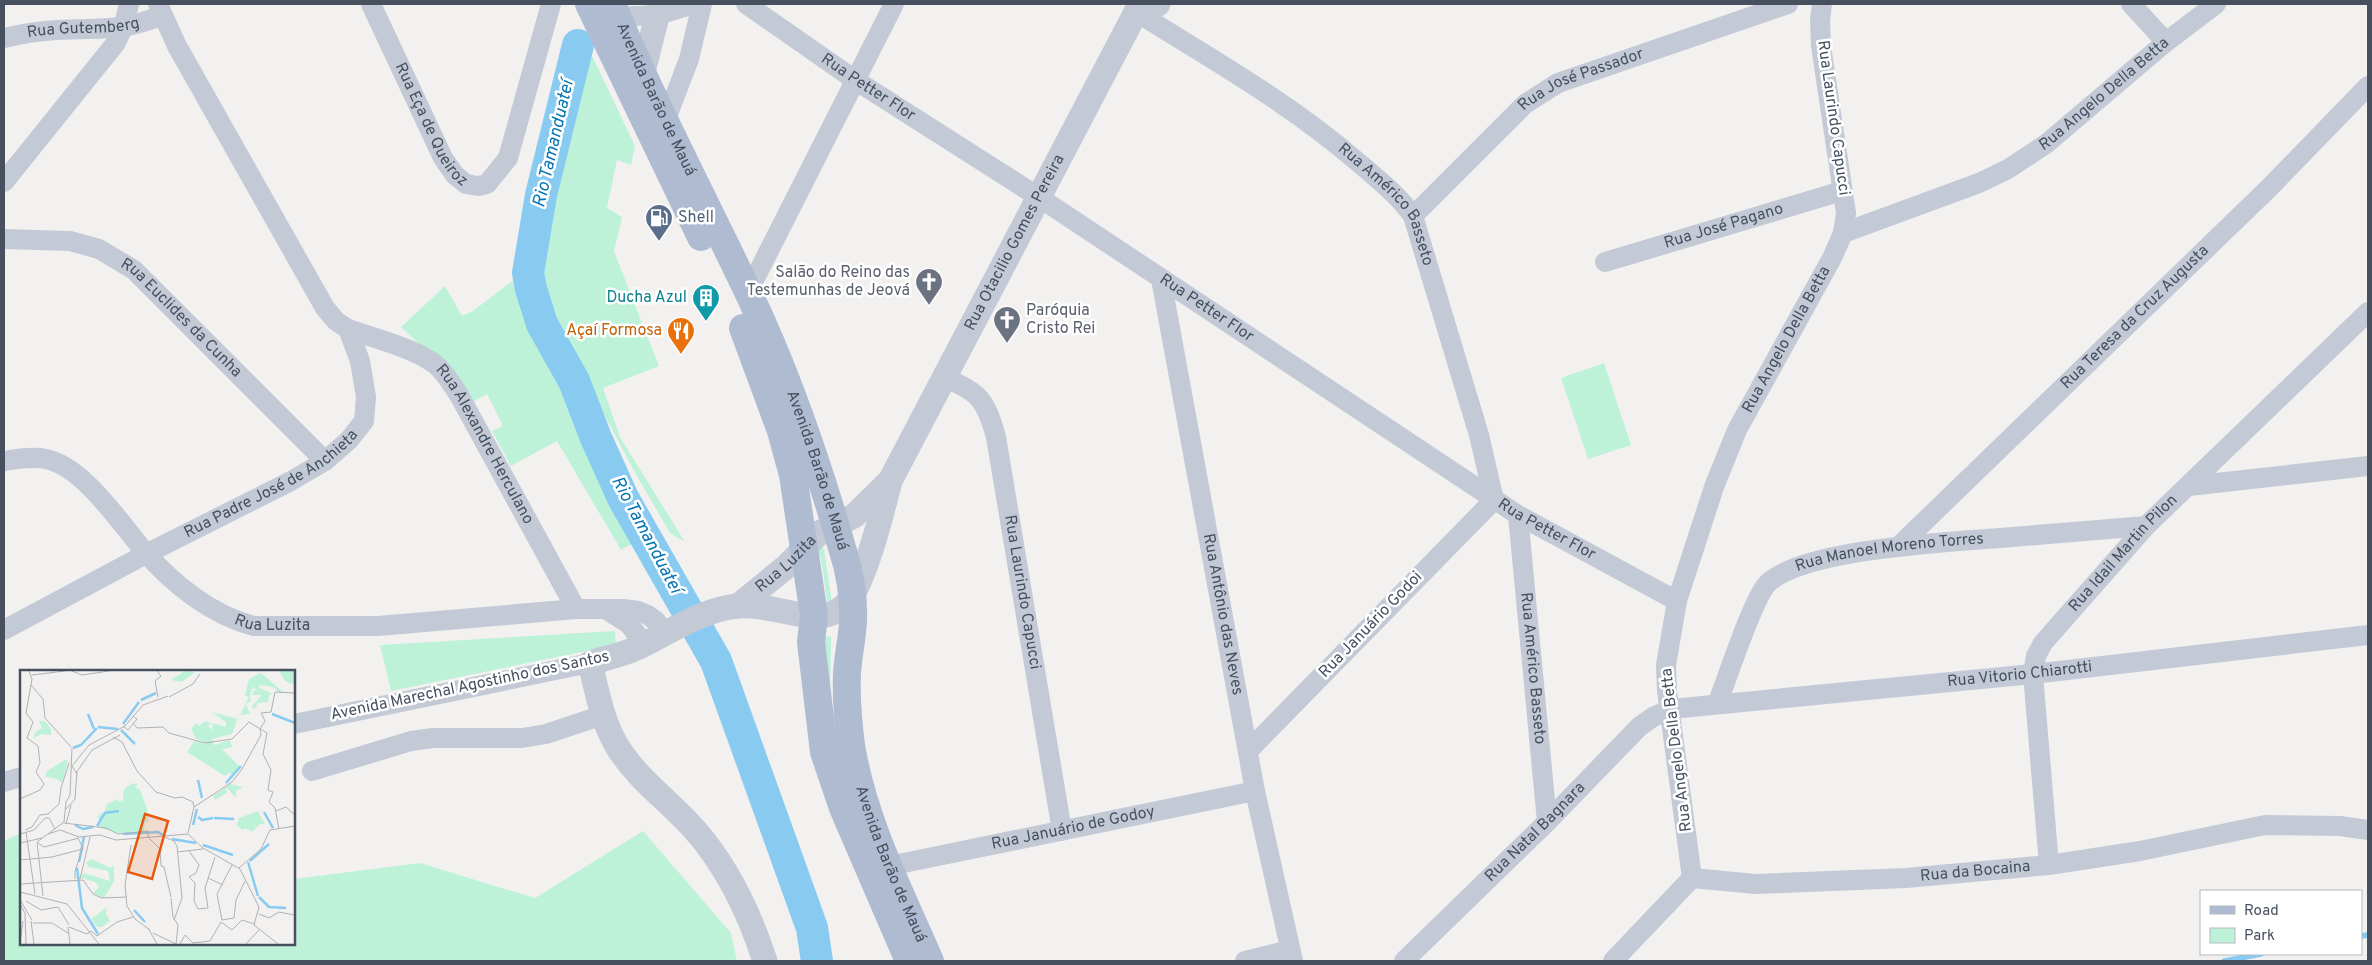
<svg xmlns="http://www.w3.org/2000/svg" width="2372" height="965" font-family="Overpass,sans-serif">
	<rect width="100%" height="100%" fill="#f3f1f0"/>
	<g fill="#bdf2d9">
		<polygon points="584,49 589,49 635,146 631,165 617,160 607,208 622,217 614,251 659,366 603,388 620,437 685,542 670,533 633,469 540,294 537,261 550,175"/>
		<polygon points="512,281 544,347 572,419 639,540 621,550 557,441 511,466 492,431 503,426 487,394 471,403 427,352 401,327 445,286 462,316 473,311"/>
		<polygon points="1604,363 1631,445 1588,459 1561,378"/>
		<polygon points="820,546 824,549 832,603 827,601 821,558 815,548"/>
		<polygon points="615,631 616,645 391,691 380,645"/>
		<polygon points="822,635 831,637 830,697 839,762 835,753"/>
		<polygon points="643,831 731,933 737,961 4,961 4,841 21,833 21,944 294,944 294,879 420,863 535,898"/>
	</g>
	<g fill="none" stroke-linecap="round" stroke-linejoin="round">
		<g stroke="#89cbf0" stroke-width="5.5">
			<polyline points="2361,936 2368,935"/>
			<polyline points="2224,961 2261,954"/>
		</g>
		<polyline stroke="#89cbf0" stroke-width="32" points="578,45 541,195 528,273 531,289 542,324 574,381 596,438 623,498 716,661 812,928 817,961"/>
		<g stroke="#c3cad6" stroke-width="20">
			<path id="s1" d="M371 4 443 158 455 175 466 184 478 186 487 184 508 158 551 4"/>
			<path id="s2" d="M746 4 855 80 1040 198 1518 515 1677 601"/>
			<path id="s3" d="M1138 4 1136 12C1212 59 1291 104 1359 163 1379 180 1398 195 1413 216L1479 435 1494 500 1248 751"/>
			<polyline points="2131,4 2166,42"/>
			<polyline points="617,17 658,15 694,4"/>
			<path id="s4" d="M4 38C21 34 39 31 57 30 100 27 120 33 162 15"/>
			<polyline points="665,122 689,59 702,4"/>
			<polyline points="4,182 115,44 123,28 129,4"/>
			<path id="s5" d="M1413 216 1525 104 1558 83 1788 4"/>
			<path id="s6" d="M1843 233 1979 183 2008 169 2046 144 2166 42 2216 4"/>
			<path id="s7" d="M4 239 70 241 99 249 134 270 325 461"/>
			<path id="s8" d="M1605 262 1842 191"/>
			<path id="s9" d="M1161 279 1255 791 1293 961"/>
			<polyline points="748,292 894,4"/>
			<path id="s10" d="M348 329C376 339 411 347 435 364 445 372 452 385 459 395L576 609"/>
			<path id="s11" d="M945 378C980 392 986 401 996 437L1062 831"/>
			<path id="s12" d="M4 461C17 459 32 456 46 459 84 467 120 523 145 552 173 584 211 615 254 626H378L576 609H623L638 611 648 615 656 621 664 633"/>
			<polyline points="2189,486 2368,466"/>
			<path id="s13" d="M1518 515 1547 822"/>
			<path id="s14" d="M1898 547 2270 187 2368 86"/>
			<polyline points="607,610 629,624 644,644"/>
			<path id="s15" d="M4 630 146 554 291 481 325 461 349 440 364 421 366 397 360 361 348 329 336 321 325 308 177 46 158 4"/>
			<path id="s16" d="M1717 704C1727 680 1753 597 1768 583 1804 549 1948 542 2000 538 2049 534 2097 530 2146 526"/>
			<polyline points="294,724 590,663"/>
			<polyline points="312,771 411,741 433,738 522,738 546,734 603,715"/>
			<polyline points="4,782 21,777"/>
			<path id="s17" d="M2049 865 2033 674 2036 656 2043 643 2146 526 2368 312"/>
			<path id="s18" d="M889 866 1255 791"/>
			<path id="s19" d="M1692 878 1667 691 1666 665 1677 601 1714 487 1737 430 1832 258 1843 233 1846 213 1821 46 1820 20 1822 4"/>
			<path id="s20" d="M1692 878 1756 884 1906 878 2049 865 2140 851 2265 825 2340 826 2368 830"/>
			<polyline points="1245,961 1290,950"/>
			<path id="s21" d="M1404 961 1547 822 1639 727 1653 717 1671 709 2033 674 2368 635"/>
			<polyline points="1613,961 1692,878"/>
		</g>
		<g stroke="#c3cad6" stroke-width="25">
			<polyline points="643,72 660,4"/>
			<path id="s22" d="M738 606 787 566 819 533 854 516 890 481"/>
			<path id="s23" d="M765 961C749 912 728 867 694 829 669 801 636 778 617 746 602 721 597 691 590 663 605 658 622 655 637 648 669 633 702 609 738 606 767 603 796 619 825 615 832 614 840 610 845 605 864 587 883 509 890 481L1136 12 1158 4"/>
		</g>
		<g stroke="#afbbd0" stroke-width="28">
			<polyline points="589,4 701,237"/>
			<path id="s24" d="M612 4C653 103 704 199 750 296 789 378 818 464 843 551 850 573 854 599 853 622 852 639 848 656 847 673 846 696 848 722 851 745 863 820 900 892 930 961"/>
			<polyline points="743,328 781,431 793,475 814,615 811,642 824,752 843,808 909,961"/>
		</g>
	</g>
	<defs>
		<symbol id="fuel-pin" viewBox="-11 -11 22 30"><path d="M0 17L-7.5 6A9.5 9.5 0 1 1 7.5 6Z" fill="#5c6f8a" stroke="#fff"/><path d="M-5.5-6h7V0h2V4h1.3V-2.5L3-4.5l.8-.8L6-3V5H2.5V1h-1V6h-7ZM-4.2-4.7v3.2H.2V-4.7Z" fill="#fff"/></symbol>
		<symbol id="church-pin" viewBox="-11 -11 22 30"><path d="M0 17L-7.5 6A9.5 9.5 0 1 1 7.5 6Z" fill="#6b7280" stroke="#fff"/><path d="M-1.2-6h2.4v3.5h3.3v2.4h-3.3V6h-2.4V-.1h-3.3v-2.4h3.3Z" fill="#fff"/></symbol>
		<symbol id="building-pin" viewBox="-11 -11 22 30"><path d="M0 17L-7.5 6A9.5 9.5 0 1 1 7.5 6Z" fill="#0f9aa8" stroke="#fff"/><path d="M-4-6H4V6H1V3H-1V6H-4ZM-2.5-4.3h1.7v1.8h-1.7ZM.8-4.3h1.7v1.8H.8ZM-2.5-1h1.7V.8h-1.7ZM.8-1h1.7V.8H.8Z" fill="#fff"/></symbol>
		<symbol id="restaurant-pin" viewBox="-11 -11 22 30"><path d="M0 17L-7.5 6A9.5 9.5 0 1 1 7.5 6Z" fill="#e8710a" stroke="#fff"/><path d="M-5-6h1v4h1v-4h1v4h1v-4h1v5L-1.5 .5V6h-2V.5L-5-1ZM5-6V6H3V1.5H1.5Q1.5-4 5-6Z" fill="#fff"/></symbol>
	</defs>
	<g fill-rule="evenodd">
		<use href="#fuel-pin" x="643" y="202" width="32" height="43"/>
		<use href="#church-pin" x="913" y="266" width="32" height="43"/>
		<use href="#building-pin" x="690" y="282" width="32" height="43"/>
		<use href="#church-pin" x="991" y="304" width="32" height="43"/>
		<use href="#restaurant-pin" x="665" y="315" width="32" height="43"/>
	</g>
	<g text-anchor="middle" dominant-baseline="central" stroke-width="5" stroke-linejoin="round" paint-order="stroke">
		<g font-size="16" fill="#47505f" stroke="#fff">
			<text stroke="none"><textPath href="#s4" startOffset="80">Rua Gutemberg</textPath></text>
			<text stroke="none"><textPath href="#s5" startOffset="220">Rua José Passador</textPath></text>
			<text stroke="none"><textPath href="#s2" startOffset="148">Rua Petter Flor</textPath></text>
			<text stroke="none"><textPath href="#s6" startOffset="299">Rua Angelo Della Betta</textPath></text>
			<text stroke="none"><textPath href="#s24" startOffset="105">Avenida Barão de Mauá</textPath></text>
			<text transform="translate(1833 118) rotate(82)">Rua Laurindo Capucci</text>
			<text stroke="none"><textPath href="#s1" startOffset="135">Rua Eça de Queiroz</textPath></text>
			<text stroke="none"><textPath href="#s3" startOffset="329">Rua Américo Basseto</textPath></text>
			<text stroke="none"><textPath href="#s8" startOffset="124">Rua José Pagano</textPath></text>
			<text stroke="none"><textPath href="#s23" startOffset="1024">Rua Otacilio Gomes Pereira</textPath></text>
			<text stroke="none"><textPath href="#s2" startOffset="552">Rua Petter Flor</textPath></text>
			<text stroke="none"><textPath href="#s14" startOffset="330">Rua Teresa da Cruz Augusta</textPath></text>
			<text stroke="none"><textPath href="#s7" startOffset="204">Rua Euclides da Cunha</textPath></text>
			<text stroke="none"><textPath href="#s19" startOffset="564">Rua Angelo Della Betta</textPath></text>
			<text stroke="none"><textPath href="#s10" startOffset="189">Rua Alexandre Herculano</textPath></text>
			<text stroke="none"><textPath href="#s24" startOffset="510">Avenida Barão de Mauá</textPath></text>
			<text stroke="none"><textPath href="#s15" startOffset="305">Rua Padre José de Anchieta</textPath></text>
			<text stroke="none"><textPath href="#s2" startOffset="958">Rua Petter Flor</textPath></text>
			<text stroke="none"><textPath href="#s16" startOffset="259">Rua Manoel Moreno Torres</textPath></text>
			<text stroke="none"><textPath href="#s17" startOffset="345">Rua Idail Martin Pilon</textPath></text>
			<text stroke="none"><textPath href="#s22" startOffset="64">Rua Luzita</textPath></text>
			<text stroke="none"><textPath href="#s11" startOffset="240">Rua Laurindo Capucci</textPath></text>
			<text stroke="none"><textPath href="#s9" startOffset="341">Rua Antônio das Neves</textPath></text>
			<text stroke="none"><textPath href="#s12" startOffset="332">Rua Luzita</textPath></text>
			<text transform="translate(1371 625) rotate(-46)">Rua Januário Godoi</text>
			<text stroke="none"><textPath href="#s13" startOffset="154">Rua Américo Basseto</textPath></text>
			<text stroke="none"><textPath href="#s21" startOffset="719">Rua Vitorio Chiarotti</textPath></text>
			<text transform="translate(470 686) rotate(-12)">Avenida Marechal Agostinho dos Santos</text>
			<text transform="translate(1677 750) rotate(-97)">Rua Angelo Della Betta</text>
			<text stroke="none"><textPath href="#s18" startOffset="188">Rua Januário de Godoy</textPath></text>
			<text stroke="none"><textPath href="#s21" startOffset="184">Rua Natal Bagnara</textPath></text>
			<text stroke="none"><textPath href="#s24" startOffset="916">Avenida Barão de Mauá</textPath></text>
			<text stroke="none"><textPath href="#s20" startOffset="284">Rua da Bocaina</textPath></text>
		</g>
		<g font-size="16" fill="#4e5e75" stroke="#fff" text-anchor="start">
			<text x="678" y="218">Shell</text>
		</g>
		<g font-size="16" fill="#5b616d" stroke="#fff" text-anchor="end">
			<text x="910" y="273">Salão do Reino das<tspan x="910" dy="18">Testemunhas de Jeová</tspan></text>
			<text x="1026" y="311" text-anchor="start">Paróquia<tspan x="1026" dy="18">Cristo Rei</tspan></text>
		</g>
		<g font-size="16" fill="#0d838f" stroke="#fff" text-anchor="end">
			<text x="687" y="298">Ducha Azul</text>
		</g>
		<g font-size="16" fill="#c56008" stroke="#fff" text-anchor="end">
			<text x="662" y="331">Açaí Formosa</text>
		</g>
		<g font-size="18" font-style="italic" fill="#0575b4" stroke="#fff">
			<text transform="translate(554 144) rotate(-77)">Rio Tamanduateí</text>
			<text transform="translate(646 535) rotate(62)">Rio Tamanduateí</text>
		</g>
	</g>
	<g transform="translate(20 670)">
		<rect width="275" height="275" fill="#f3f1f0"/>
		<path d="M165 1 175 2 162 12 151 10ZM259 1H275V15L265 11ZM241 3 263 22 261 24 253 17 239 15V18L253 24 249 25 248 32 238 33 234 40 232 36 242 25H232L234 20 238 21 233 17 230 24 231 31 226 34 230 44 220 45 229 27 225 26 229 9ZM192 42 218 49 219 44 212 64 192 69 194 75 210 70 212 77 202 79 220 97 212 105 209 103 205 106 167 82 174 71 188 74 175 68 171 58 177 53 179 56 185 51 192 53 188 56 192 60 193 53 206 57V52ZM19 51H25L31 59V65L21 64 13 69 16 61 22 58ZM45 90 48 91 42 113 35 108 25 107 27 101ZM113 113 118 115 115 117 120 120 127 138 128 152H125L124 161 98 163 78 157 85 145 81 150 77 148 81 143 84 144 87 134 98 129 99 132 103 130 104 119ZM210 114 223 117 216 121V128L207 118 205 120 208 122 195 130 193 126ZM238 141 245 154H240L232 162 226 158 222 160 217 155 219 148ZM71 189 91 198 94 195V211L84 228 73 223 79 217 75 212 61 208 63 203 90 211 88 201 69 197 66 193ZM87 237 86 244 90 251 82 257H77L71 249Z" fill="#bdf2d9"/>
		<path fill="none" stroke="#89cbf0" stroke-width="2.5" d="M121 30 136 23M68 44 74 59M252 44 275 53M103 54 119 32M78 57 98 59M101 60 115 74M53 78 61 75 77 58M178 110 182 128M206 113 221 96M244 142 253 158M178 147 182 150 193 148M194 148 214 149M55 155 63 159 73 157M173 155 177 139M77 156 85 143 99 141M103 164 138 162 143 165M152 169 176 173M183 175 213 185M230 191 249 174M59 192 64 167M228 192 238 226M57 198 62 238 78 264M239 227 249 237 266 238M114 240 125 252"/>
		<path fill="none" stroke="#aeb1b6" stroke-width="1" d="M52 1 62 5 89 1M137 1 141 6 135 11 138 27M12 5 45 1M11 15 23 29 25 48 51 77M149 27 173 14 180 4M113 53 117 58 143 57 149 63 185 73 212 69 229 52 247 63 243 84 251 100 248 120 253 122 249 132 255 138 259 159M103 56 108 60 117 49 113 46M93 67 102 72 117 101 136 122 155 128 162 127 173 132 174 137M56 103 72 80 100 65M57 104 52 96 69 75 105 56 123 35 148 26M0 129 20 120 24 114 16 102 20 93 18 76 7 68 13 52 6 43 12 9 9 1M46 139 55 129 57 101M256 141 266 137 275 145M44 153 86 158 98 164 128 161V167L140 179 141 196 144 197 151 227M46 154 51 135M5 160 12 157 20 145 28 144 39 134 41 118 49 93M6 162 15 224M168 163 174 137 212 112 222 99 241 65 240 59 245 51 241 43 251 42 255 22 275 23M0 164 14 160 25 148H29L35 159M28 164 40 160 59 167 80 165 96 170 168 164 183 178 220 199 239 237 234 255 258 274M142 166 154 171 157 176 162 228 154 250M17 172 44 152 46 132 50 125 52 78M17 172 23 226M0 173 22 168M18 173 24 177 59 168M111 175 105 215 107 236 115 249 130 260M169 181 179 195 176 203 169 207 175 213 174 231 178 239 188 238 185 218 195 187M157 182 183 179M0 190 32 187 63 179M219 198 241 179 250 160 275 156M188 208 203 215M55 209V201L63 178 58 168M60 209 70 167M0 214 63 210 73 224 82 228 107 227M0 222 47 234 79 274M151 228 153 247 158 255 156 274M0 230 12 250M6 231 21 240 38 237 49 255M0 234 5 243 6 274M239 244 249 248 259 242 274 245M202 250 197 224 212 195M202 250 214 248 216 230 225 211M11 251 14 274M13 253H32L48 263M48 257 50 274M49 257 67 264 71 261 77 266 97 252 113 247M128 258 137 274M133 263 156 274M0 273 3 251M160 274 165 265 173 273 190 271 201 252 212 260 222 250 234 254M226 274 239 260"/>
		<path fill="#e8590c" fill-opacity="0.15" stroke="#e8590c" stroke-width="2.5" d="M125 144 148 151 132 209 108 202Z"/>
		<rect width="275" height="275" fill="none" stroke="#47505f" stroke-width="2.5"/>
	</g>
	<rect width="2372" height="965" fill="none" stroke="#47505f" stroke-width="10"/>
	<rect x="2200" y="890" width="162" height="65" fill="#ffffff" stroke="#b5b9bf"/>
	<rect x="2210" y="906" width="25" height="8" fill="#afbbd0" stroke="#b5b9bf"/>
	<text x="2244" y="915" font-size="15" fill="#47505f">Road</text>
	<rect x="2210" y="928" width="25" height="15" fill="#bdf2d9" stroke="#b5b9bf"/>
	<text x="2244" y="940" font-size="15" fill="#47505f">Park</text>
</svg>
